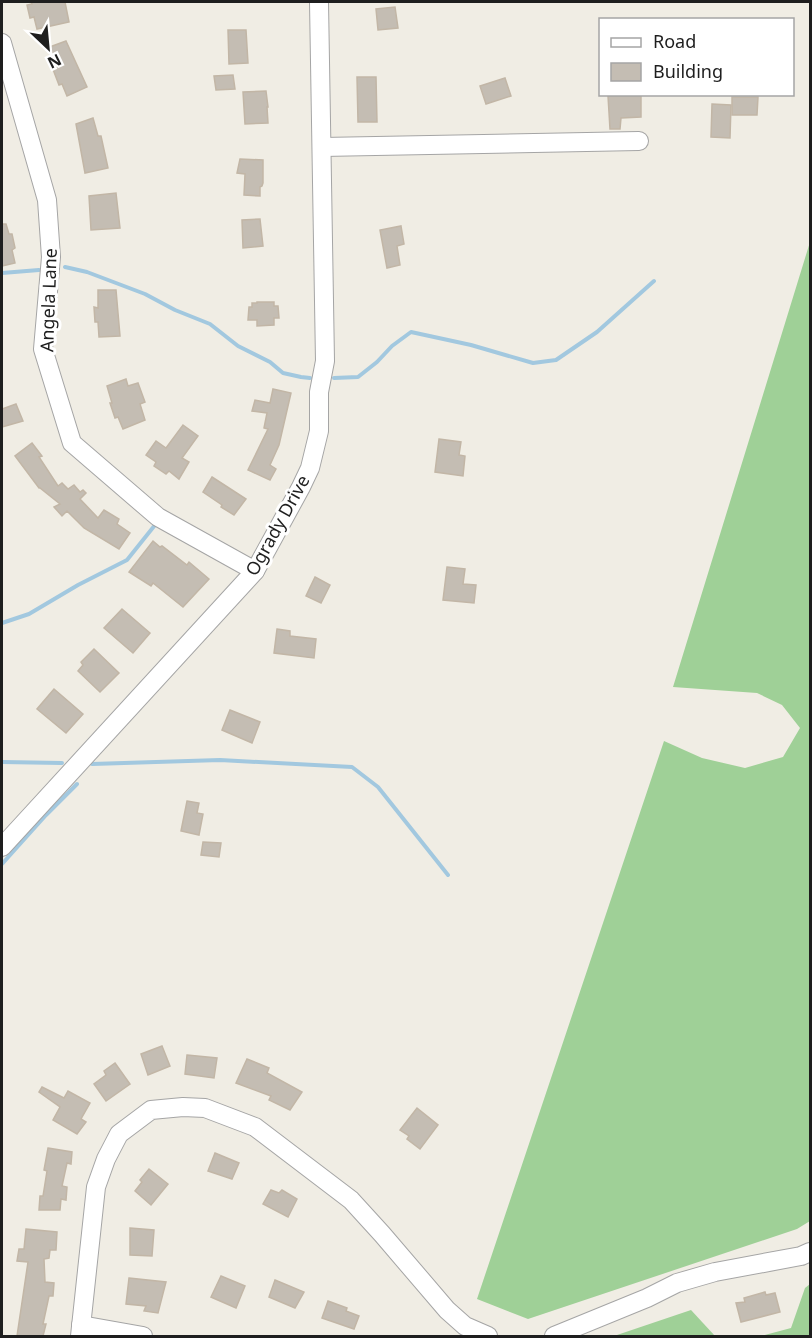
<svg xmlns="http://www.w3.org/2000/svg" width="812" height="1338" font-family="'Noto Sans',sans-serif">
	<rect width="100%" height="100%" fill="#f0ede4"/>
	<g fill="#9fd097">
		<polygon points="810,242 810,1221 797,1229 528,1319 477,1299 664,741 702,758 745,768 783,757 800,728 782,705 757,693 673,687"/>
		<polygon points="810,1284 810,1336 761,1336 791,1328 805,1288"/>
		<polygon points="691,1310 715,1336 614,1336"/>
	</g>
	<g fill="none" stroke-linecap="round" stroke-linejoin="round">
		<g stroke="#a2c8df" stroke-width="4">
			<polyline points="65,267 87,272 145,294 175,310 210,324 238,346 270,362 283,373 301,377 310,378"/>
			<polyline points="2,273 39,270"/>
			<polyline points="334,378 358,377 377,362 392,346 411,332 471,345 533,363 556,360 597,332 654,281"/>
			<polyline points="2,623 29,614 78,585 127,560 155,525"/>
			<polyline points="2,762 62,763"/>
			<polyline points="92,764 220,760 352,767 378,787 448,875"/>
			<polyline points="2,864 46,815 77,784"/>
		</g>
	</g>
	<g fill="#c4bdb3" stroke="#c2b6a6" stroke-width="1.5">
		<polygon points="31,2 65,2 69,22 37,29 34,17 30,18 27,5 32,4"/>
		<polygon points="395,7 398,28 378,30 376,9"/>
		<polygon points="228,30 246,30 248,63 229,64"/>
		<polygon points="66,41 87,87 67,96 62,84 59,85 51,64 55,63 47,48"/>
		<polygon points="233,75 235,89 216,90 214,76"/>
		<polygon points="357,77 376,77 377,122 358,122"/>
		<polygon points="505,78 511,96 486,104 480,86"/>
		<polygon points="266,91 268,107 267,107 268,123 245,124 243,92"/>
		<polygon points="608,96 641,96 641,117 621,118 620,129 610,129"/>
		<polygon points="732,97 758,97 757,115 732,115"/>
		<polygon points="712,104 731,105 730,138 711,137"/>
		<polygon points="93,118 98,136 101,136 108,168 85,173 76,124"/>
		<polygon points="240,159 263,160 263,183 262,186 260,187 260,196 244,195 245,174 237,173"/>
		<polygon points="116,193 120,228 91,230 89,196"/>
		<polygon points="260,219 263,246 243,248 242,220"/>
		<polygon points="2,224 6,224 9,234 12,234 15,248 12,250 15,263 2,266"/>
		<polygon points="401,226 404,244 397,246 400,265 387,268 380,230"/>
		<polygon points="98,290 116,290 120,336 99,337 98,322 95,322 94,307 98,308"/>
		<polygon points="257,302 274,302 274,306 278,306 279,318 274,318 274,325 257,326 257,320 248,320 249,307 252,307 252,303 257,303"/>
		<polygon points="126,379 128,386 138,383 145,402 140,404 145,420 123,429 118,417 115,418 110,403 112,403 107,386"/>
		<polygon points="273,389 291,393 279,445 270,465 276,469 270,480 248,470 268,429 264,428 267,413 252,411 255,400 270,403"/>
		<polygon points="16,404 23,421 2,427 2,409"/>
		<polygon points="183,425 198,436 182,458 189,462 179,479 169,471 166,474 154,466 156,462 146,455 156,441 166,448"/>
		<polygon points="439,439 461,442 459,455 465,456 463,476 435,472"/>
		<polygon points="32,443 42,456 39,457 58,486 62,483 68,489 74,485 80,492 83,490 86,493 80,499 98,518 104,510 119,519 117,524 130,533 119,549 84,528 67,511 62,516 54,507 60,504 40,488 39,488 15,456"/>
		<polygon points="212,477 246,499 234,515 221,507 222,505 203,492"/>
		<polygon points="153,541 160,547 162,546 187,565 189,562 209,579 183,607 153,583 151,586 129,572"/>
		<polygon points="447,567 465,569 463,584 476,585 474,603 443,600"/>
		<polygon points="315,577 330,585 321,603 306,596"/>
		<polygon points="122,609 150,633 133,653 104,628"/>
		<polygon points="277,629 290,631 290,636 316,639 314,658 274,653"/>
		<polygon points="94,649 119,673 100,692 78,671 83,665 81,662"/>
		<polygon points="54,689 83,714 66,733 37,709"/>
		<polygon points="230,710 260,722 252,743 222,730"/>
		<polygon points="187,801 199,803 197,813 203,814 199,835 181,831"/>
		<polygon points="203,842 221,843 219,857 201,855"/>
		<polygon points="162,1046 170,1066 148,1075 141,1054"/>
		<polygon points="187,1055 217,1058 214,1078 185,1074"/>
		<polygon points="247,1059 269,1068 267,1073 302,1092 290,1110 269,1100 271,1096 236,1083"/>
		<polygon points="115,1063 130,1084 106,1101 94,1084 106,1075 104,1071"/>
		<polygon points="42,1087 64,1098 68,1091 90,1103 81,1119 86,1122 77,1134 53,1120 60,1107 39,1092"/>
		<polygon points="417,1108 438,1125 420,1149 407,1139 409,1136 400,1130"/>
		<polygon points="48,1148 72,1152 71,1164 67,1163 62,1186 67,1187 66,1200 61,1199 60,1210 39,1210 40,1196 43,1196 47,1171 44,1170"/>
		<polygon points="215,1153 239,1163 232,1179 208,1171"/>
		<polygon points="149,1169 168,1184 151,1205 135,1191 142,1182 140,1180"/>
		<polygon points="271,1190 279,1193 282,1190 297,1199 288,1217 263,1204"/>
		<polygon points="130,1228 154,1230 152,1256 130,1255"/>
		<polygon points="26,1229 57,1232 56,1250 50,1250 49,1258 44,1259 45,1282 54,1283 53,1296 49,1296 43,1324 46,1324 43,1336 17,1336 28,1262 17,1261 19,1249 24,1249"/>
		<polygon points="221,1276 245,1286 236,1308 211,1297"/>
		<polygon points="129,1278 166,1282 158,1313 144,1311 146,1306 126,1304"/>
		<polygon points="275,1280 304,1292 295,1308 269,1297"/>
		<polygon points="765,1292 766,1295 775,1293 780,1312 741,1322 736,1303 745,1302 744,1298"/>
		<polygon points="328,1301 347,1308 346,1311 359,1316 354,1329 322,1318"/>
	</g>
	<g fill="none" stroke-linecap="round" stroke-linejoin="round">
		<defs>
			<g id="minor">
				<polyline points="2,43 47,200 51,257 43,349 72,443 158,517 255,571"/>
				<polyline points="322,147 639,141"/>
				<polyline points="2,847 255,571 301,487 310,468 319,431 319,392 325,361 319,2"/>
				<polyline points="81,1325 143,1336"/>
				<polyline points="80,1336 96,1187 106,1159 119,1134 151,1110 183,1107 205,1108 255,1127 351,1200 382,1234 447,1310 465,1326 488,1336"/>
				<polyline points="554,1336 647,1298 677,1283 715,1272 801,1256 810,1252"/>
			</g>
		</defs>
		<use href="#minor" stroke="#a5a5a5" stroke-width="20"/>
		<use href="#minor" stroke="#fff" stroke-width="18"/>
	</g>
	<g text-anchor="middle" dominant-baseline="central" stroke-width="6" stroke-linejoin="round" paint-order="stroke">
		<g font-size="18" fill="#1e1e1e" stroke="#fff">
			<text transform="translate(48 300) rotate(-88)">Angela Lane</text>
			<text transform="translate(277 525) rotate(-61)">Ogrady Drive</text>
		</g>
	</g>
	<rect width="812" height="1338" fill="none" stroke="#1e1e1e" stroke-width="6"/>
	<rect x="599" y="18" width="195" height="78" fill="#ffffff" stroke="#a5a5a5" stroke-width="1.5"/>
	<rect x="611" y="38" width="30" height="9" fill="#ffffff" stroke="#a5a5a5" stroke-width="1.5"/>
	<text x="653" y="48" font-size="18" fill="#1e1e1e">Road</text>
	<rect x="611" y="63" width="30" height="18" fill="#c4bdb3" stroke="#a5a5a5" stroke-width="1.5"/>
	<text x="653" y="78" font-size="18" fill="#1e1e1e">Building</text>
	<g transform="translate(48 48) rotate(154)" stroke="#ffffff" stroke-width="4.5" paint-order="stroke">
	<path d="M0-4.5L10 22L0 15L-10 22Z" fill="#1e1e1e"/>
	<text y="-9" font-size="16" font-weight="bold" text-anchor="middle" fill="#1e1e1e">N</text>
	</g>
</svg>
